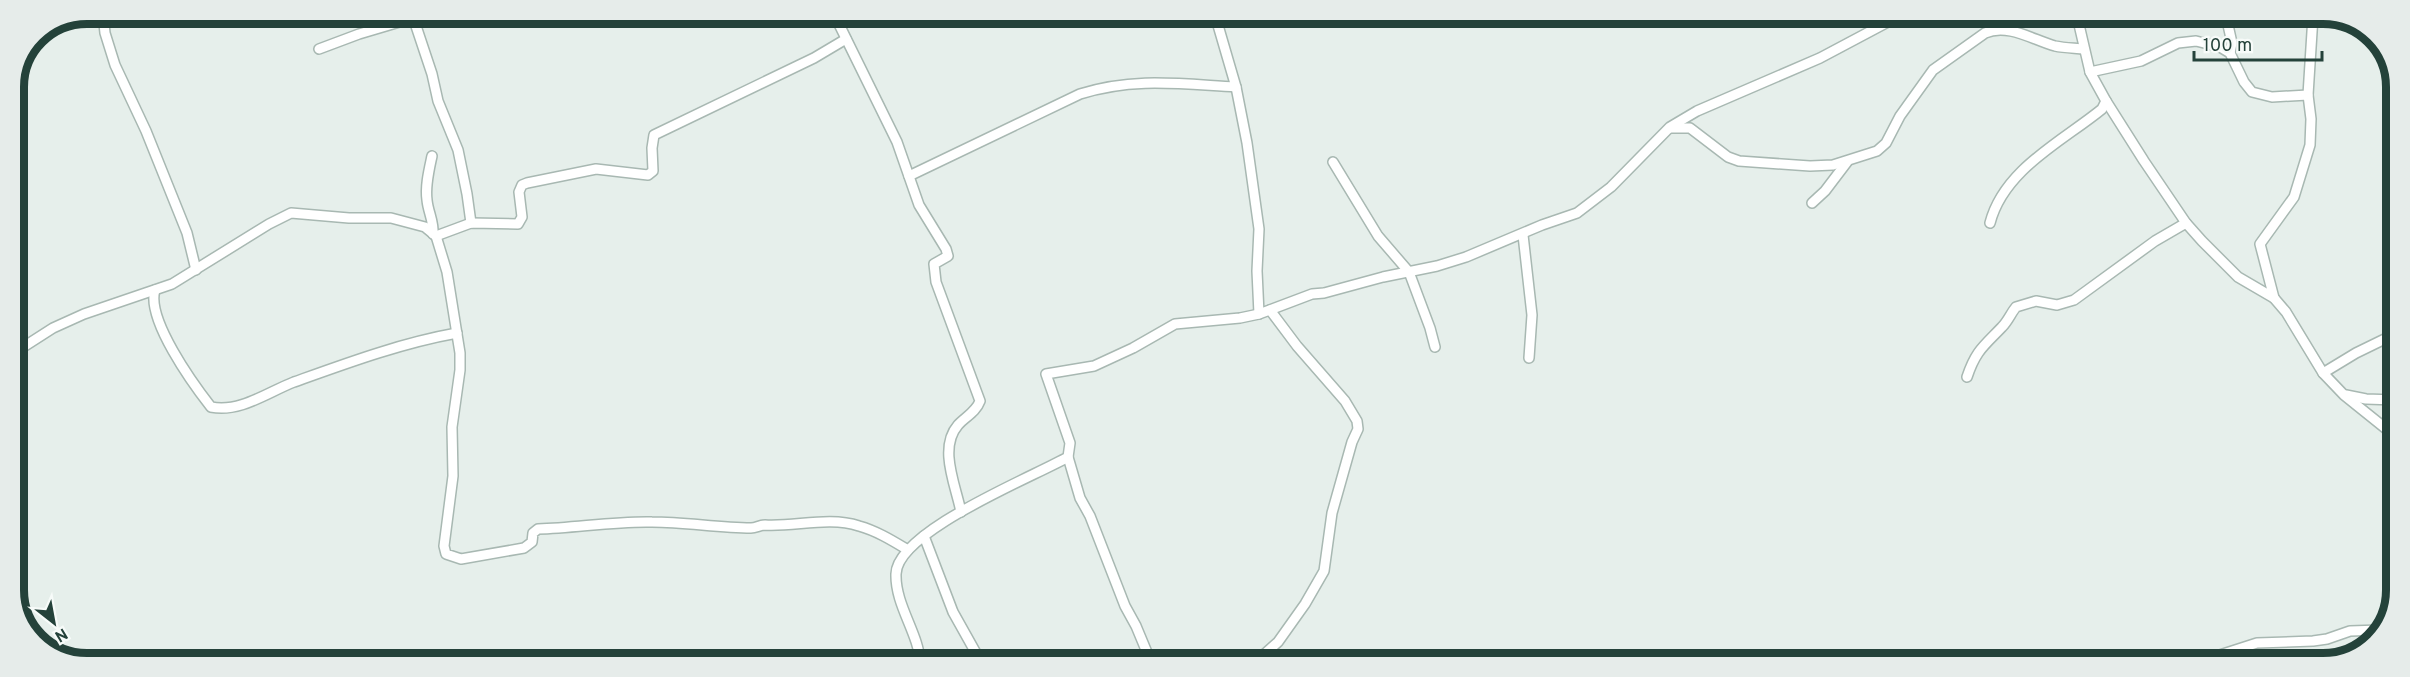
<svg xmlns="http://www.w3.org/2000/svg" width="2410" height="677" font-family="Overpass,sans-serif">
	<rect width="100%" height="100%" fill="#e6efeb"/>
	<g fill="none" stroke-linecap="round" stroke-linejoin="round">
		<defs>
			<g id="minor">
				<polyline points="103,14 105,33 115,65 146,131 187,233 196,270"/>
				<polyline points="412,14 432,74 438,101 458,150 467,194 471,223"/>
				<path d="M834 14 897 142 919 205 946 249 948 256 934 264 936 282 980 401C976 412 965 417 958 425 938 448 956 486 961 512"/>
				<polyline points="1215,15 1236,87 1247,143 1259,229 1257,271 1259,314"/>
				<polyline points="2226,16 2232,43 2230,53"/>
				<polyline points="319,49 359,34 413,18"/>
				<polyline points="2090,72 2141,61 2178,43 2196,41 2220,47 2230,53 2244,82 2252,92 2272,97 2308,95"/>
				<polyline points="2106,101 2144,161 2186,223 2202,241 2238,277 2274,298 2286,312 2323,373 2344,395 2395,436"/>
				<path d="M1671 128H1690L1728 157 1739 161 1810 166 1833 165 1877 151 1886 143 1900 116 1933 70 1985 33C2008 23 2033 40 2055 46 2064 48 2074 48 2084 49"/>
				<path d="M432 156C429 170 425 186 427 200 428 212 434 221 433 234"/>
				<polyline points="1333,162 1378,236 1409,272 1430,328 1435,347"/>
				<path d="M909 176 1080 94C1134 77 1180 84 1236 87"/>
				<polyline points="1812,203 1825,191 1847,162"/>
				<path d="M1990 223C2004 169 2063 141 2102 109L2106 101 2090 72 2077 16"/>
				<polyline points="1523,235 1532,315 1529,358"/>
				<path d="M436 236 447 272 460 353V370L452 427 453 476 444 546 446 554 461 559 524 548 532 542 533 533 538 529C576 528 614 521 652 522 686 522 718 528 751 528 756 528 760 525 765 525 795 527 829 516 859 526 877 531 893 541 908 550"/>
				<path d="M155 290C146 319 193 384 211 407 240 413 268 392 294 382 347 363 401 343 457 333"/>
				<polyline points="2274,298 2260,244 2294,197 2310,145 2311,119 2308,95 2313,16"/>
				<polyline points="14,353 53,328 84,314 172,284 269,224 291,213 349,218 391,218 425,227 436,236 471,223 518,224 522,217 519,192 522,185 527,183 596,169 648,175 653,171 652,148 654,135 814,58 846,39"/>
				<polyline points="2323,373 2356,353 2395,334"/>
				<path d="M1967 377C1976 350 1984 346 2002 327 2008 321 2011 313 2016 307L2036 301 2057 305 2074 300 2155 241 2186 223"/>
				<polyline points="2346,395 2366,399 2395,400"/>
				<polyline points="1068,457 1080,498 1090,516 1125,606 1136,626 1151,662"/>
				<polyline points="924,536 953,612 981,662"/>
				<path d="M920 662C919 634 895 605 896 574 897 531 1033 477 1068 457L1070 443 1046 374 1094 366 1133 348 1175 324 1240 318 1259 314 1312 294 1324 293 1383 277 1437 266 1466 257 1542 225 1577 213 1611 187 1670 127 1697 111 1820 58 1901 15"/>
				<polyline points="1248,662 1259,659 1278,642 1305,604 1324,571 1332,513 1352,442 1358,429 1357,421 1345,401 1297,346 1270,310"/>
				<polyline points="2195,663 2257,643 2313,641 2327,639 2350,631 2380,630"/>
			</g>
		</defs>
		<use href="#minor" stroke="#a8b8b2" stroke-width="12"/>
		<use href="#minor" stroke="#fff" stroke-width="9"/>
	</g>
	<path d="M0 0H2410V677H0ZM87 24H2323A63 63 0 0 1 2386 87V590A63 63 0 0 1 2323 653H87A63 63 0 0 1 24 590V87A63 63 0 0 1 87 24Z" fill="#e6ecea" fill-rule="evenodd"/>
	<path fill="none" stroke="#24423a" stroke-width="8" d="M87 24H2323A63 63 0 0 1 2386 87V590A63 63 0 0 1 2323 653H87A63 63 0 0 1 24 590V87A63 63 0 0 1 87 24Z"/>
	<g transform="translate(54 623) rotate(149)" stroke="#f7fbf9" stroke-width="4.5" paint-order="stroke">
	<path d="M0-4.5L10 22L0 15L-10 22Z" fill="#24423a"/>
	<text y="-9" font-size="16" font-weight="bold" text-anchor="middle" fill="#24423a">N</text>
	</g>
	<path d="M2194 51v9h128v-9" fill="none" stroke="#24423a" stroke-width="3"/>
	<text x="2203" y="51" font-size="18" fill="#24423a" stroke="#f7fbf9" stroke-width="4.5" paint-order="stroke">100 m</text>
</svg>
